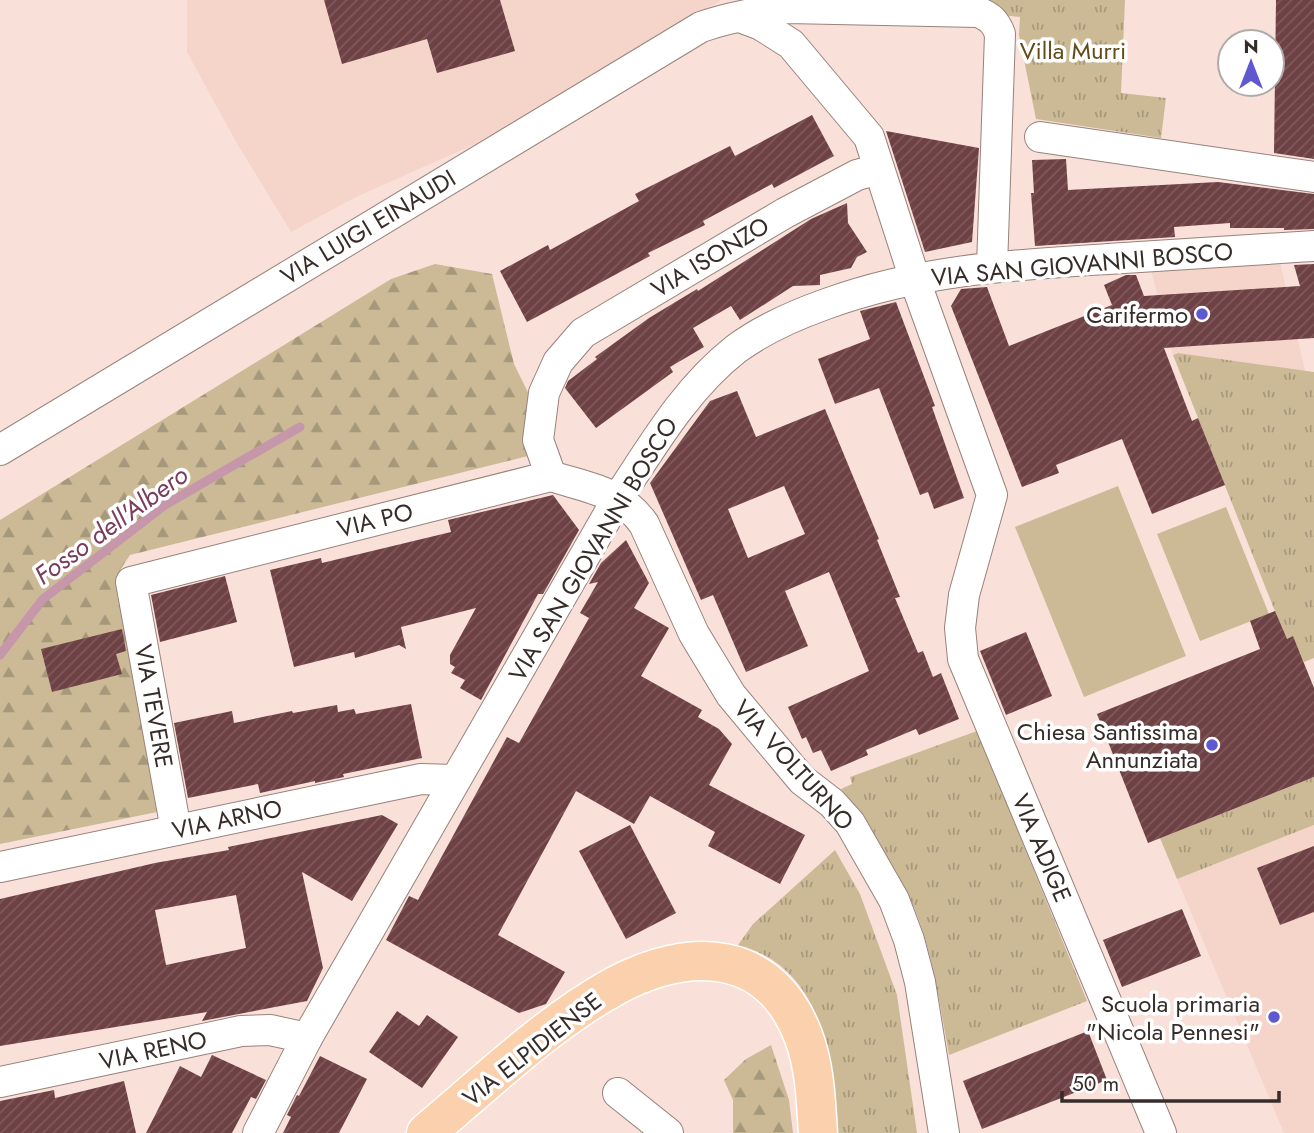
<svg xmlns="http://www.w3.org/2000/svg" width="1314" height="1133" font-family="Jost,sans-serif">
	<defs>
		<pattern id="forest-firs" width="22" height="20" patternUnits="userSpaceOnUse" patternTransform="scale(1.75)"><rect width="22" height="20" fill="#ccba96"/><path d="M5 1l3.5 6h-7zM16 11l3.5 6h-7z" fill="#a6987b"/></pattern>
		<pattern id="park-tufts" width="24" height="20" patternUnits="userSpaceOnUse" patternTransform="scale(1.75)"><rect width="24" height="20" fill="#ccba96"/><path d="M3 7l-1-3M5 7V3M7 7l1-3M15 17l-1-3M17 17v-4M19 17l1-3" fill="none" stroke="#a6987b"/></pattern>
		<pattern id="building-hatch" width="6" height="6" patternUnits="userSpaceOnUse" patternTransform="scale(1.75)"><rect width="6" height="6" fill="#6e4144"/><path d="M-1 1l2-2M0 6l6-6M5 7l2-2" fill="none" stroke="#7f5a5d"/></pattern>
	</defs>
	<rect width="100%" height="100%" fill="#f9e0d9"/>
	<g fill="#f5d4ca">
		<polygon points="187,0 720,0 720,1 475,144 356,197 291,232 235,140 187,52"/>
		<polygon points="1280,262 1305,371 1178,353 1173,355 1151,270"/>
		<polygon points="1314,825 1314,1133 1284,1133 1177,879"/>
	</g>
	<g fill="#ccba96">
		<polygon points="1118,486 1186,656 1084,697 1015,527"/>
		<polygon points="1226,507 1269,614 1200,641 1157,534"/>
	</g>
	<g fill="url(#forest-firs)">
		<polygon points="435,264 492,274 514,364 556,449 130,555 116,576 157,812 0,844 0,520 391,279"/>
		<polygon points="771,1045 789,1100 793,1133 733,1133 733,1100 724,1080 746,1059"/>
	</g>
	<g fill="url(#park-tufts)">
		<polygon points="969,0 1125,0 1121,93 1166,98 1161,138 1036,119 1019,35 1020,17 1001,15"/>
		<polygon points="1178,353 1314,372 1314,658 1304,662 1293,637 1286,639 1173,355"/>
		<path d="M977 731 1087 1001 949 1055C939 1001 932 944 908 894 900 878 890 862 881 847 869 827 857 807 841 789L852 784 850 777Z"/>
		<polygon points="1314,777 1314,825 1177,879 1160,838"/>
		<path d="M835 850 860 894 897 995 917 1133H837C834 1060 823 967 738 945L753 924Z"/>
	</g>
	<g fill="none" stroke-linecap="round" stroke-linejoin="round">
		<polyline stroke="#c696aa" stroke-width="9" points="0,655 43,599 165,505 300,427"/>
	</g>
	<g fill="url(#building-hatch)" fill-rule="evenodd">
		<polygon points="324,0 500,0 515,51 437,73 427,39 342,64"/>
		<polygon points="1276,0 1314,0 1314,159 1274,153"/>
		<polygon points="812,115 834,156 774,188 772,184 703,221 705,225 648,253 650,256 527,322 500,271 548,245 550,250 639,201 635,194 730,146 735,156"/>
		<polygon points="886,131 979,148 972,242 925,252"/>
		<polygon points="1066,159 1068,190 1218,182 1314,194 1314,229 1284,230 1284,228 1230,228 1230,223 1174,227 1175,237 1035,246 1031,193 1034,193 1032,160"/>
		<polygon points="847,203 848,223 867,252 857,257 851,268 820,275 820,285 793,286 740,320 731,306 693,328 704,347 670,367 673,372 596,428 565,388 568,381 597,359 595,357 649,318 697,289 698,291 811,219"/>
		<polygon points="1314,264 1314,338 1164,348 1192,421 1198,418 1225,485 1152,514 1122,439 1056,465 1059,473 1022,487 951,306 961,289 987,287 1009,346 1112,305 1104,285 1126,275 1136,275 1144,296 1300,286 1294,265"/>
		<polygon points="896,302 935,406 932,407 964,498 934,509 928,492 920,495 879,388 835,404 818,359 870,339 860,311"/>
		<path d="M737 391 756 437 825 409 879 539 877 540 900 597 895 598 918 653 923 651 933 677 941 673 959 719 919 735 916 729 866 750 868 755 831 771 821 750 813 753 806 737 802 739 788 707 869 671 829 572 785 591 808 646 746 672 713 595 701 600 650 483 710 401ZM784 486 805 534 748 558 728 509Z"/>
		<polygon points="553,495 579,530 543,594 538,594 481,700 460,688 465,680 451,673 455,667 450,664 450,655 476,608 401,627 406,649 399,645 355,658 354,652 294,667 270,570 321,558 322,563 451,532 448,520"/>
		<polygon points="626,540 649,583 634,608 669,628 641,676 702,710 698,717 719,729 732,744 709,785 805,835 780,884 708,846 715,832 650,796 634,824 576,791 498,935 565,972 546,1004 519,1013 386,940 409,896 418,900 507,737 519,743 589,618 580,613 598,582 589,584 601,563"/>
		<polygon points="225,576 237,622 160,642 151,595"/>
		<polygon points="1275,611 1287,639 1293,636 1314,688 1314,777 1148,843 1097,714 1260,649 1250,621"/>
		<polygon points="122,629 126,651 116,654 122,674 52,692 41,649"/>
		<polygon points="1026,632 1052,696 1006,715 980,651"/>
		<polygon points="411,704 422,758 343,774 344,777 315,783 315,781 260,793 258,784 188,798 174,723 232,711 234,723 292,711 293,713 337,705 338,712 354,709 356,714"/>
		<path d="M382 815 398 824 352 901 302 872 323 968 307 1001 202 1021 207 1012 0 1046V899L155 863 229 850 228 847ZM236 895 246 948 166 965 155 910Z"/>
		<polygon points="630,825 676,913 626,939 579,851"/>
		<polygon points="1314,846 1314,912 1280,925 1257,868"/>
		<polygon points="1182,909 1201,956 1122,987 1103,940"/>
		<polygon points="397,1011 419,1026 427,1015 458,1037 422,1088 369,1052"/>
		<polygon points="1088,1031 1107,1080 982,1129 963,1081"/>
		<polygon points="212,1055 266,1080 256,1099 251,1097 232,1133 146,1133 180,1066 201,1077"/>
		<polygon points="320,1056 367,1079 339,1133 283,1133 291,1117 287,1115 297,1095 299,1096"/>
		<polygon points="124,1081 136,1133 0,1133 0,1101 54,1090 55,1098"/>
	</g>
	<g fill="none" stroke-linecap="round" stroke-linejoin="round">
		<defs>
			<g id="minor">
				<polyline points="740,17 761,25 791,44 869,137 918,289 992,495 964,595 960,628 963,659 1161,1133"/>
				<polyline points="1040,137 1314,177"/>
				<path d="M0 450 701 27C729 17 759 12 788 8L978 12C990 17 995 21 1000 34L992 267"/>
				<polyline points="551,476 538,440 544,393 558,362 583,333 785,213 857,175 879,169"/>
				<path d="M176 830 131 582 551 476C588 488 621 491 644 524L694 634 731 695 802 780 832 803 850 823 894 900 909 940 920 982 944 1133"/>
				<polyline points="0,867 421,779 454,780"/>
				<polyline points="0,1082 241,1031 270,1030 307,1038"/>
				<polyline points="618,1093 668,1133"/>
				<path d="M258 1133 307 1038 618 498C653 445 686 388 736 349 763 329 795 315 826 304 919 270 1010 265 1108 259 1176 255 1245 250 1314 246"/>
			</g>
			<path id="major" d="M426 1133C486 1083 546 1024 615 986 690 946 771 948 804 1038 815 1068 816 1102 818 1133"/>
		</defs>
		<use href="#minor" stroke="#98827b" stroke-width="32"/>
		<use href="#major" stroke="#fff" stroke-width="41"/>
		<use href="#minor" stroke="#fff" stroke-width="30"/>
		<use href="#major" stroke="#fbd0ac" stroke-width="38"/>
	</g>
	<g fill="#6157cf" stroke="#fff" stroke-width="2.5">
		<circle cx="1202" cy="314" r="7"/>
		<circle cx="1212" cy="745" r="7"/>
		<circle cx="1274" cy="1017" r="7"/>
	</g>
	<g text-anchor="middle" dominant-baseline="central" stroke-width="7" stroke-linejoin="round" paint-order="stroke">
		<g font-size="24" fill="#624b17" stroke="#fff">
			<text x="1073" y="50">Villa Murri</text>
		</g>
		<g font-size="24" fill="#362d2a" stroke="#fff">
			<text transform="translate(368 227) rotate(-31)">VIA LUIGI EINAUDI</text>
			<text transform="translate(710 257) rotate(-31)">VIA ISONZO</text>
			<text transform="translate(1082 264) rotate(-5)">VIA SAN GIOVANNI BOSCO</text>
			<text transform="translate(375 520) rotate(-14)">VIA PO</text>
			<text transform="translate(593 549) rotate(-59)">VIA SAN GIOVANNI BOSCO</text>
			<text transform="translate(154 706) rotate(80)">VIA TEVERE</text>
			<text transform="translate(794 765) rotate(48)">VIA VOLTURNO</text>
			<text transform="translate(227 819) rotate(-12)">VIA ARNO</text>
			<text transform="translate(1042 848) rotate(67)">VIA ADIGE</text>
			<text transform="translate(532 1049) rotate(-38)">VIA ELPIDIENSE</text>
			<text transform="translate(153 1050) rotate(-12)">VIA RENO</text>
		</g>
		<g font-size="24" fill="#362d2a" stroke="#fff" text-anchor="end">
			<text x="1188" y="314">Carifermo</text>
			<text x="1198" y="731">Chiesa Santissima<tspan x="1198" dy="28">Annunziata</tspan></text>
			<text x="1260" y="1003">Scuola primaria<tspan x="1260" dy="28">"Nicola Pennesi"</tspan></text>
		</g>
		<g font-size="26" font-style="italic" fill="#7b3d5a" stroke="#fff">
			<text transform="translate(111 525) rotate(-36)">Fosso dell'Albero</text>
		</g>
	</g>
	<g transform="translate(1251 63)"><circle r="33" fill="#ffffff" stroke="#afabaa" stroke-width="2"/>
	<path d="M0-5L12 26L0 18L-12 26Z" fill="#6157cf"/>
	<text y="-10" font-size="19" font-weight="bold" text-anchor="middle" fill="#362d2a">N</text>
	</g>
	<path d="M1062 1091v10h217v-10" fill="none" stroke="#362d2a" stroke-width="3.5"/>
	<text x="1072" y="1091" font-size="21" fill="#362d2a" stroke="#ffffff" stroke-width="5" paint-order="stroke">50 m</text>
</svg>
